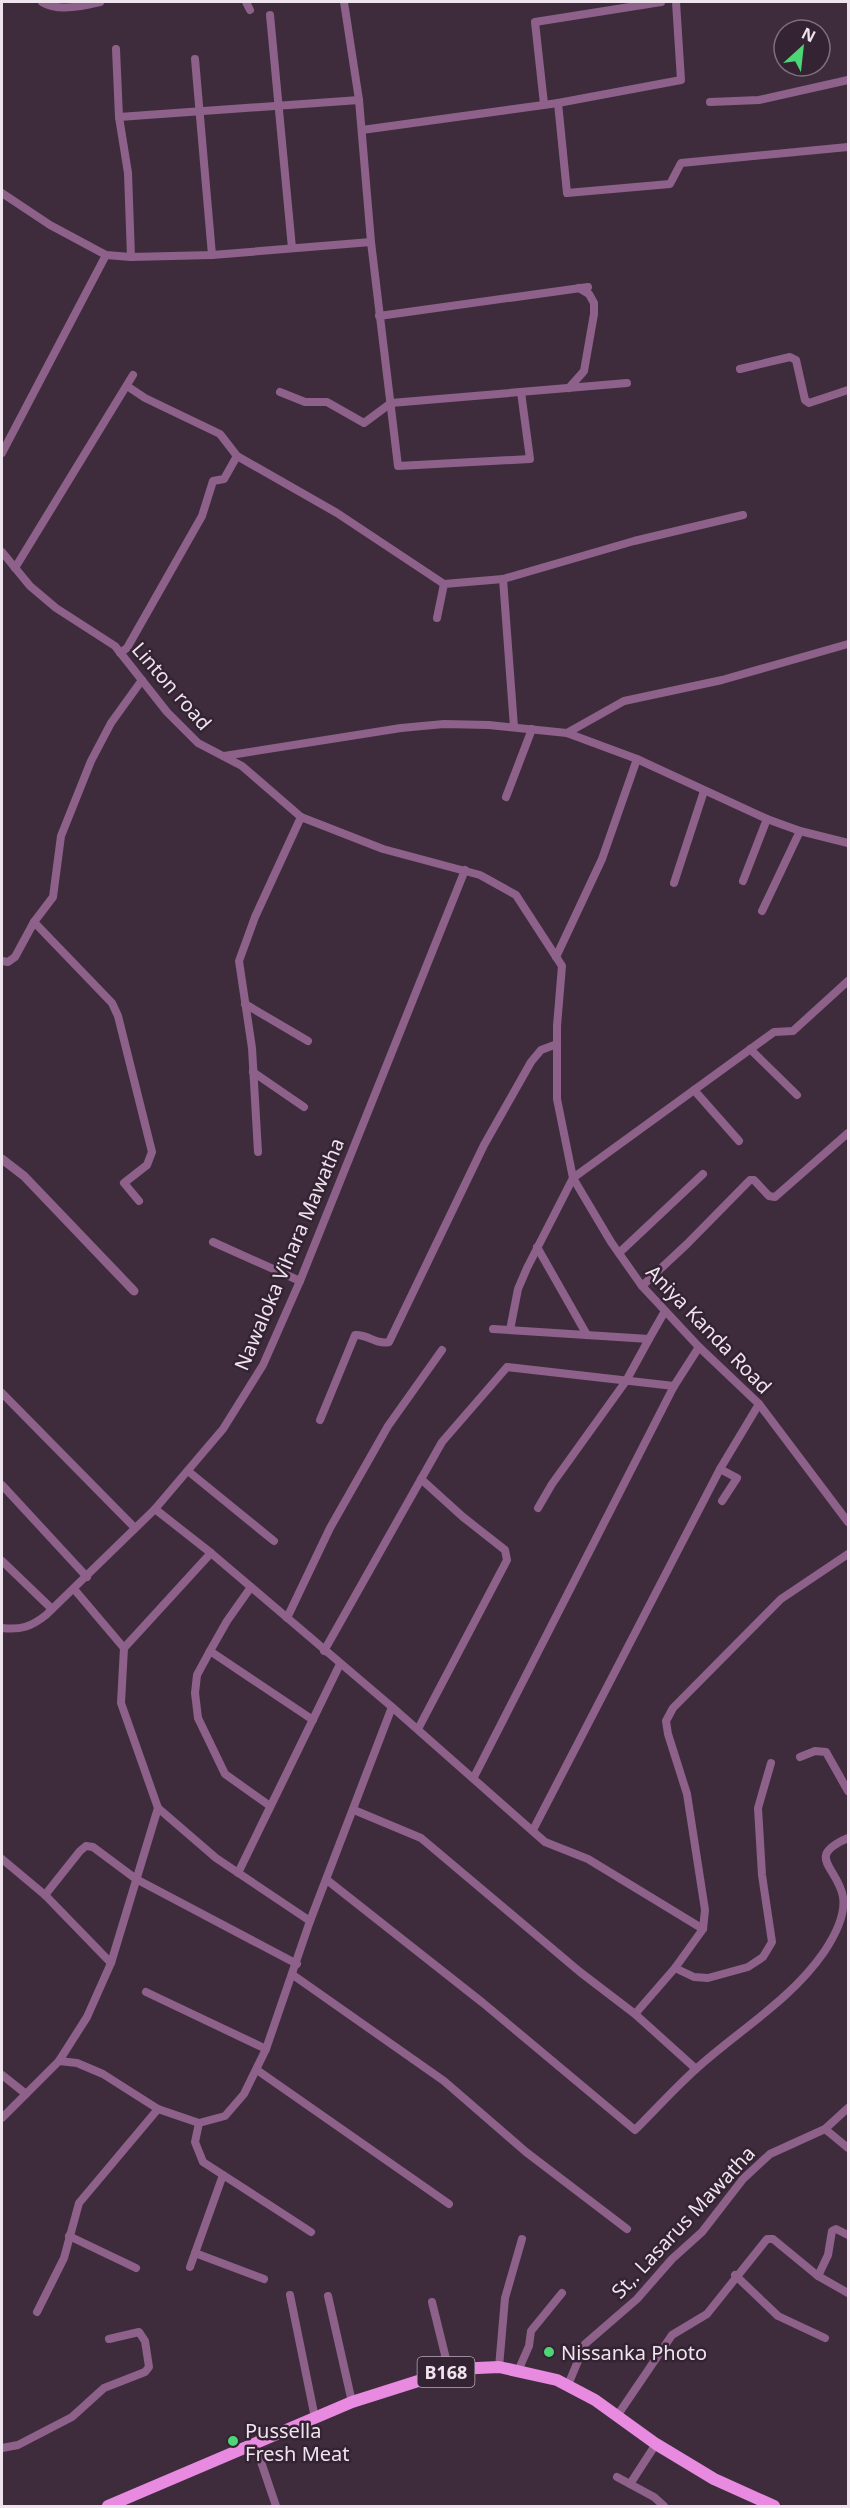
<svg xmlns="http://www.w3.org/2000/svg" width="850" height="2508" font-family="'Noto Sans',sans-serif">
	<rect width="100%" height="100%" fill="#3e2c3d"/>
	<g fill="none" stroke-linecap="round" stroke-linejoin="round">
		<g stroke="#8e618a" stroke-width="8">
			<path d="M42 2C58 12 82 6 100 2"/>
			<polyline points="246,2 250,10"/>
			<polyline points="344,2 359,100 371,242 398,466 530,459 521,392"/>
			<polyline points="270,15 292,248"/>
			<polyline points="116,49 119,117 128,173 131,257"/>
			<polyline points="195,59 212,255"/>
			<polyline points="710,102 759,100 848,80"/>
			<polyline points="558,103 567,193 670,184 681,163 848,147"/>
			<polyline points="544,104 535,22 661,2"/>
			<polyline points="119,117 359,100"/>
			<polyline points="362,130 558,103 681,80 676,2"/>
			<polyline points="2,193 50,225 106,255 131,257 212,255 371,242"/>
			<polyline points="379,316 588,287"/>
			<polyline points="740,369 790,357 796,360 805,400 809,403 848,390"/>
			<polyline points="127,386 145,398 220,434 237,456 337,513 444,584 503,579 634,541 743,515"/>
			<polyline points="569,388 584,371 594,314 594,303 589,294 579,288"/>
			<polyline points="280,392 305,402 327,402 364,423 391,403 627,383"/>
			<polyline points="2,453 106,255"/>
			<polyline points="2,552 30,586 56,608 115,646 167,712 198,743 242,766 301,817 383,849 480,875 516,895 562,966 557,1026 557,1099 573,1178 611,1242 642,1286 699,1347 759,1404 848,1522"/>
			<polyline points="15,568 133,375"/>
			<polyline points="503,579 514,727"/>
			<polyline points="437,618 444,584"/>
			<polyline points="120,653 127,648 202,516 213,481 224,479 237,456"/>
			<polyline points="567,733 624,701 722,680 848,644"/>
			<polyline points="224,756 401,728 444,724 489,725 567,733 637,759 767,819 800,831 848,843"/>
			<polyline points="506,797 532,729"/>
			<polyline points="743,881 767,819"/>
			<polyline points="674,883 704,791"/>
			<polyline points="762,911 800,831"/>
			<polyline points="34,922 112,1003 118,1016 152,1152 147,1165 124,1183 139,1201"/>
			<polyline points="556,957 602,859 637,759"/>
			<polyline points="2,961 8,962 15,957 34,922 53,897 61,836 91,761 111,723 142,680"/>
			<polyline points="245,1004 308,1041"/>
			<polyline points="750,1049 797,1095"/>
			<polyline points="253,1072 304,1107"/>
			<polyline points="694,1090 739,1141"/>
			<polyline points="258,1152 252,1048 239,961 255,917 301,817"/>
			<polyline points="213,1242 300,1281"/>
			<polyline points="537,1247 587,1335"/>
			<polyline points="619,1253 703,1174"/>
			<polyline points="642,1286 687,1244 750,1180 754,1180 769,1196 775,1197 848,1133"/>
			<polyline points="493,1329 649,1339 665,1311"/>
			<polyline points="510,1330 518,1289 527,1268 573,1178 774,1032 793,1031 848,981"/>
			<polyline points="2,1393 135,1528"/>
			<path d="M320 1420 355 1335C368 1334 376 1345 389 1342L484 1145 531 1062 541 1050 557 1044"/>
			<polyline points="720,1469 737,1478 722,1501"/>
			<polyline points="188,1471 274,1541"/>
			<polyline points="2,1485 87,1577"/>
			<polyline points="538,1508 552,1484 626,1381 649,1339"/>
			<polyline points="2,1561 52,1609"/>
			<polyline points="251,1587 227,1621 210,1651 197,1675 195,1693 198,1718 225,1774 270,1806"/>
			<polyline points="287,1618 330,1528 388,1426 442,1350"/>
			<path d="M2 1628C21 1630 31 1627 46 1615L155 1509 223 1429 263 1365 300 1281 465 870"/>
			<polyline points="124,1648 211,1553"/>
			<polyline points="210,1651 313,1720"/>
			<polyline points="324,1651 442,1442 507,1367 674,1386"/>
			<polyline points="392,1707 545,1842 588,1859 703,1929"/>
			<polyline points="418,1729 507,1560 505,1550 463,1517 421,1479"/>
			<polyline points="800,1757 815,1751 826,1752 848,1791"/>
			<polyline points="474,1777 674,1386 699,1347"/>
			<polyline points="158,1808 216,1858 310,1921"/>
			<polyline points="354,1810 421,1838 580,1972 635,2014 696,2069"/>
			<polyline points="533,1830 720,1469 759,1404"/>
			<polyline points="2,1859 45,1895 111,1963"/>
			<polyline points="238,1873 340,1664"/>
			<path d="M327 1880 483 2003 635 2130C655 2110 675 2088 696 2069 739 2030 791 2000 824 1952 834 1937 846 1916 843 1897 838 1867 804 1857 848 1838"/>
			<polyline points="45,1895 80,1851 86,1846 93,1847 136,1879 297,1964"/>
			<polyline points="675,1968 694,1977 708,1978 748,1967 763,1957 772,1942 762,1875 758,1808 771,1763"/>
			<polyline points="293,1975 444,2081 526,2152 627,2229"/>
			<polyline points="146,1992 266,2049"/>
			<polyline points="635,2014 675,1968 703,1929 705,1910 687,1794 668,1734 666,1721 673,1708 781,1599 848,1554"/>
			<polyline points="59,2061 77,2063 103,2074 158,2109 199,2123 225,2116 244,2094 266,2049 310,1921 392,1707 211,1553 155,1509"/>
			<polyline points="257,2070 449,2204"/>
			<polyline points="2,2075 26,2094"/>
			<polyline points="2,2118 59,2061 87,2017 111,1963 158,1808 121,1703 124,1648 74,1589"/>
			<polyline points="199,2123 195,2142 203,2162 311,2232"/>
			<polyline points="825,2129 848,2148"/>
			<polyline points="69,2236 136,2268"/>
			<polyline points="195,2253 264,2279"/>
			<polyline points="190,2267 223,2175"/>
			<polyline points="735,2275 778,2316 825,2338"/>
			<polyline points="818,2276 828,2255 832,2231 836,2229 848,2235"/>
			<polyline points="290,2295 315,2418"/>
			<polyline points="328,2296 352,2402"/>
			<polyline points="432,2302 449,2371"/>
			<polyline points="37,2312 64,2258 79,2203 158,2109"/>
			<polyline points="499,2367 505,2298 522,2239"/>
			<polyline points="518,2371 529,2346 531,2331 562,2293"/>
			<polyline points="568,2385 585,2344 637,2299 672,2259 702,2232 743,2179 770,2154 825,2129 848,2108"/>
			<polyline points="617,2416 672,2335 707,2314 767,2239 773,2239 818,2276 848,2293"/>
			<polyline points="255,2444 276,2506"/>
			<polyline points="2,2448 18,2445 72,2417 104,2388 145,2372 149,2367 145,2341 139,2332 109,2339"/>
			<polyline points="617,2477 654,2497 664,2506"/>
			<polyline points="630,2484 656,2444"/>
		</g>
		<polyline stroke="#8e618a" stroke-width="9" points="2,1159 24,1176 134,1291"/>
		<polyline stroke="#e88ae0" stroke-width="12" points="108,2506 352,2402 456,2369 499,2367 557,2380 595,2400 656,2444 714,2479 774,2506"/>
	</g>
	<g fill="#4cd676" stroke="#342332" stroke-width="2">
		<circle cx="549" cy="2352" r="6"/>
		<circle cx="233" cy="2441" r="6"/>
	</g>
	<g text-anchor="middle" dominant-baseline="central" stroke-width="5" stroke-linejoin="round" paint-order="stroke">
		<rect fill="#342332" stroke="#b7a9b5" stroke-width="1.5" x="417.5" y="2357" width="57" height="30" rx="4.5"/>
		<g font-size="18" font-weight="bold" fill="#efe3ed">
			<text x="446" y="2372">B168</text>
		</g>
		<g font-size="20" fill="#efe3ed" stroke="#342332">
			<text transform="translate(172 686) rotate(49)">Linton road</text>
			<text transform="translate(289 1254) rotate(-67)">Nawaloka Vihara Mawatha</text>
			<text transform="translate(709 1329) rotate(46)">Aniya Kanda Road</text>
			<text transform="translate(683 2222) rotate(-47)">St,. Lasarus Mawatha</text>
		</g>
		<g font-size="20" fill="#efe3ed" stroke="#342332" text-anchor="start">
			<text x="561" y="2352">Nissanka Photo</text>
			<text x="245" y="2430">Pussella<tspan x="245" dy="23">Fresh Meat</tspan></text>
		</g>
	</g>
	<rect width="850" height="2508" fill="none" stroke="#efe3ed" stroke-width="6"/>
	<g transform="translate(802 48) rotate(27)"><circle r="28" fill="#342332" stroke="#7f707d" stroke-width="1.5"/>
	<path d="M0-4.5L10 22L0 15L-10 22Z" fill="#4cd676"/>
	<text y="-9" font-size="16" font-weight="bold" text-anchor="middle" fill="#efe3ed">N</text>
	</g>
</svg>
